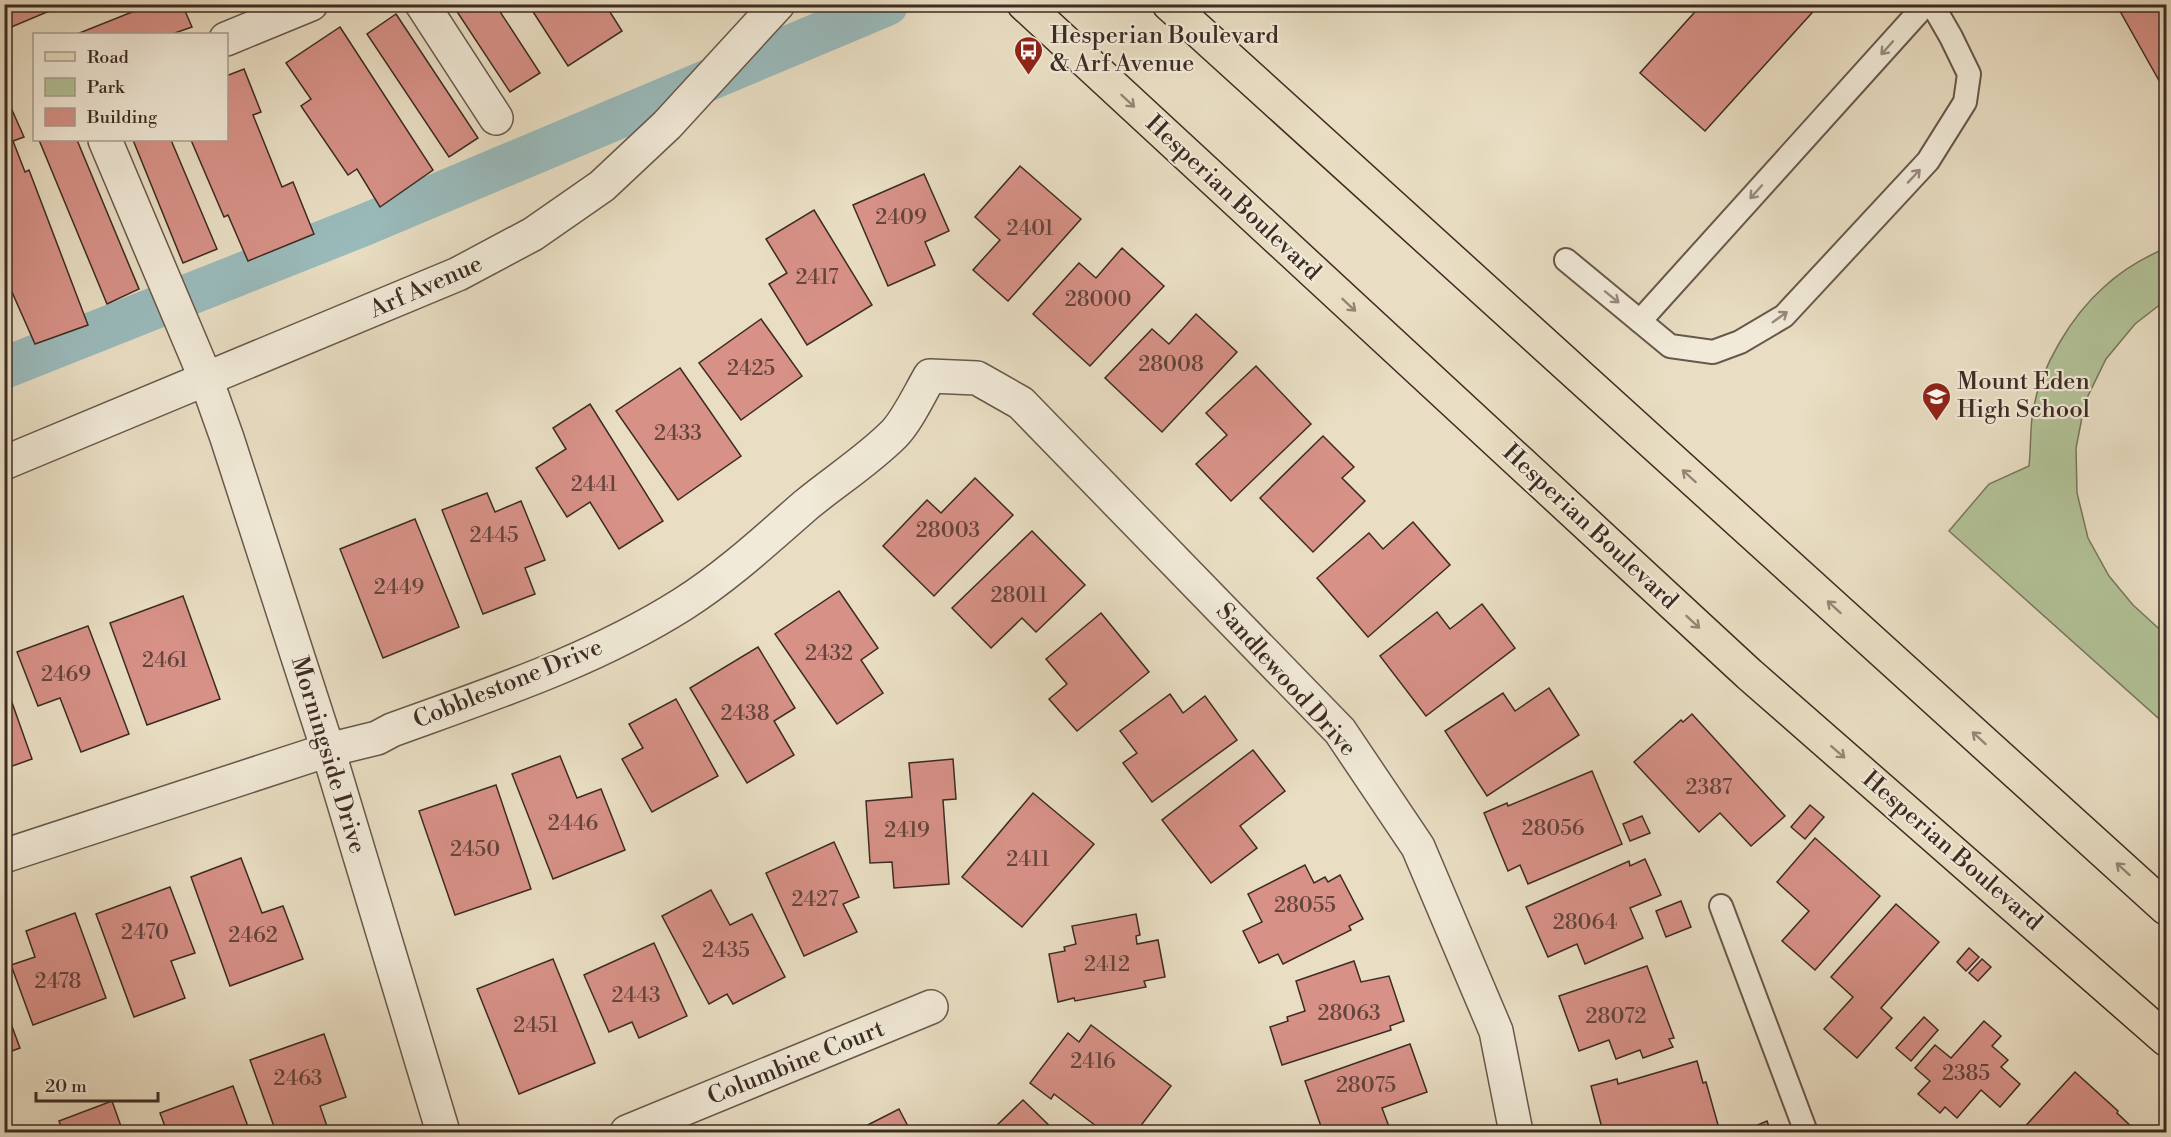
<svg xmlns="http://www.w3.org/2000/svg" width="2171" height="1137" font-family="'Libre Bodoni',serif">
	<rect width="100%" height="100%" fill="#e9dec3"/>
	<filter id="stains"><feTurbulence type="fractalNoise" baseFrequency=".00333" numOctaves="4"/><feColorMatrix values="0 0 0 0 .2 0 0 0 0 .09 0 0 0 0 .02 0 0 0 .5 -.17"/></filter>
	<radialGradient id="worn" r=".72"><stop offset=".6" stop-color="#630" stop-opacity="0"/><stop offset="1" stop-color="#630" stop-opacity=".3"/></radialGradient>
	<path fill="#b2c297" stroke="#78765e" stroke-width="1.5" d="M2166 248V300L2135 324 2106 359 2085 402 2076 448 2077 493 2088 538 2109 576 2133 605 2166 635V725L1949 531 1989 484 2029 466C2031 448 2030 428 2033 410 2041 367 2071 316 2104 287 2121 271 2145 257 2166 248Z"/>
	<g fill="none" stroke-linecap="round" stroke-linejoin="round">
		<polyline stroke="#9abbbc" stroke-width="42" points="4,368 364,225 887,5"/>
	</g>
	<g fill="#d79187" stroke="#3d2b24" stroke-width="1.5">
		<polygon points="4,4 66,4 9,28 4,16"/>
		<polygon points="152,4 182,4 192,27 172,34 77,34"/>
		<polygon points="452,4 495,4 540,73 510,92"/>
		<polygon points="528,4 605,4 622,31 568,66"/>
		<polygon points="1702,4 1820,4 1705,131 1640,73"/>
		<polygon points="2024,4 2040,4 2028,11"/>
		<polygon points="2116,4 2166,4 2166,93"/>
		<polygon points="396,14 478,138 449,157 367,34"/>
		<polygon points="340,27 433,170 380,207 357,169 348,175 301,106 311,99 286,63"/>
		<polygon points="244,69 261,112 253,115 282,187 293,182 314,234 248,261 228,215 224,217 191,140 226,140 226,76"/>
		<polygon points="4,92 24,137 13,141 25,172 29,170 88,325 35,344 4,274"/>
		<polygon points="39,140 77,140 139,289 107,304"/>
		<polygon points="133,140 171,140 217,249 183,263"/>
		<polygon points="1020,166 1081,219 1008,301 973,270 1000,240 975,217"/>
		<polygon points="924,174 949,231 925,242 935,265 888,286 853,205"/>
		<polygon points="814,210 872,305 807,345 769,284 787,273 766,239"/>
		<polygon points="1122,248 1164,286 1090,366 1033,314 1079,263 1096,278"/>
		<polygon points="1196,314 1237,352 1162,432 1105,378 1152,329 1169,344"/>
		<polygon points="761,319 802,376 741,420 699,363"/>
		<polygon points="1256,366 1311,424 1231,501 1196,464 1227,435 1206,413"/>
		<polygon points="680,368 741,456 678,500 616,411"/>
		<polygon points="590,404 663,521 619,549 590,502 567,517 536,468 566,449 553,428"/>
		<polygon points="1323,436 1354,467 1342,478 1365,501 1313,552 1260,498"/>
		<polygon points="975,478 1013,515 934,596 883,546 927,500 941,513"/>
		<polygon points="487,493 495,512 521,501 545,560 525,568 535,594 483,614 442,510"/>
		<polygon points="415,519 459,627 383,658 340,549"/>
		<polygon points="1413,522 1450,565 1368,637 1317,578 1369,533 1383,549"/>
		<polygon points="1032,531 1085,585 1036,632 1022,618 991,648 952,608"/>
		<polygon points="839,591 878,648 861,660 883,693 837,724 775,634"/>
		<polygon points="183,596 220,699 147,725 110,623"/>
		<polygon points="1482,604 1515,648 1426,716 1380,656 1437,612 1450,629"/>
		<polygon points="1101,613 1149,672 1077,731 1049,699 1067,684 1046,659"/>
		<polygon points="88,626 129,734 81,752 60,698 38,706 17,652"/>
		<polygon points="758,647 795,708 774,721 794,755 747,783 690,688"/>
		<polygon points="4,680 32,759 4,769"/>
		<polygon points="1549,688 1579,735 1487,796 1445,731 1503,693 1515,711"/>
		<polygon points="1170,694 1183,713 1205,696 1237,740 1152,802 1123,763 1137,753 1120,731"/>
		<polygon points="676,699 718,776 652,812 622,759 643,748 629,724"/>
		<polygon points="1692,714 1785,816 1751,846 1720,813 1699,832 1634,762 1681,720 1683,722"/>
		<polygon points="1253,750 1285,791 1240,826 1257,848 1211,883 1162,820"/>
		<polygon points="560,756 577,798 601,789 625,850 553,879 512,774"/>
		<polygon points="953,759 956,799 943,800 949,884 894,888 892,862 870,863 866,801 912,797 909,763"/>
		<polygon points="1592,771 1622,844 1528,884 1520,865 1508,871 1484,813 1507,803 1508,806"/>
		<polygon points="496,785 531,889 455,915 419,811"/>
		<polygon points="1033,793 1094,844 1022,927 962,877"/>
		<polygon points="1810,805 1824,817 1805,839 1791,827"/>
		<polygon points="1642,816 1650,833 1630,841 1623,824"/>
		<polygon points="1815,838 1880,896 1815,970 1782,941 1809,911 1777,882"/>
		<polygon points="834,842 859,897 843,904 857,932 804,956 766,873"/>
		<polygon points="241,858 262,913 283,906 303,959 230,986 191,877"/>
		<polygon points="1645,859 1661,895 1630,908 1643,938 1585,964 1577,944 1548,957 1526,907 1629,861 1630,866"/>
		<polygon points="1305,865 1314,883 1325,877 1328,882 1340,875 1363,919 1349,926 1351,930 1283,964 1278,954 1259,963 1243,931 1262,922 1248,894"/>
		<polygon points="170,887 195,953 171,961 185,998 134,1017 96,914"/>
		<polygon points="711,890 730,925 752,914 785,977 733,1004 727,994 709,1004 662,916"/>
		<polygon points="1681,901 1691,927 1666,937 1656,911"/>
		<polygon points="1896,904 1939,942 1881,1008 1892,1018 1857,1058 1824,1029 1853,997 1831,977"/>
		<polygon points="75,913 106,998 33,1025 11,965 35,957 26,931"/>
		<polygon points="1136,914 1140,935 1136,936 1137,944 1158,940 1165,977 1144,981 1146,987 1075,1001 1074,998 1058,1002 1049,954 1065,951 1064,947 1076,944 1072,926"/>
		<polygon points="654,943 687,1016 639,1038 632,1022 609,1032 584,975"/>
		<polygon points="1969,948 1979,957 1966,971 1957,962"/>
		<polygon points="553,959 595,1063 519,1094 477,989"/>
		<polygon points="1982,959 1991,967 1978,981 1969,973"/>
		<polygon points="1354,961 1361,982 1389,976 1404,1021 1390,1026 1391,1030 1282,1065 1270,1027 1288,1021 1287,1017 1305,1011 1296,981"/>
		<polygon points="1647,966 1674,1038 1669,1039 1673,1047 1643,1058 1640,1050 1616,1059 1609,1040 1579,1051 1559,996"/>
		<polygon points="4,1005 20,1048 4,1054"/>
		<polygon points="1924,1017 1938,1030 1911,1061 1896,1048"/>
		<polygon points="1984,1021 2001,1036 1992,1046 2008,1060 2001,1067 2020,1084 2000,1107 1981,1090 1957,1118 1945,1107 1940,1113 1918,1094 1930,1081 1915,1068 1935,1045 1951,1058"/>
		<polygon points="1091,1025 1171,1086 1136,1132 1104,1132 1054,1094 1051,1099 1030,1083 1068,1033 1079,1042"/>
		<polygon points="324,1034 346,1097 320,1106 329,1132 276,1132 250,1060"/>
		<polygon points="1410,1044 1427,1092 1382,1108 1391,1132 1323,1132 1305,1081"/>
		<polygon points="1697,1061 1703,1083 1706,1082 1720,1132 1603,1132 1591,1086 1617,1079 1618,1084"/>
		<polygon points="2075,1072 2118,1111 2117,1113 2133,1128 2129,1132 2020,1132"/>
		<polygon points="233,1086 250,1132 167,1132 160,1113"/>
		<polygon points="1023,1100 1056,1132 1058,1129 1062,1132 990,1132"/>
		<polygon points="112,1101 123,1132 63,1132 59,1121"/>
		<polygon points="899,1109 911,1132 854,1132"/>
		<polygon points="1767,1121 1771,1132 1750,1132 1748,1129"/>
	</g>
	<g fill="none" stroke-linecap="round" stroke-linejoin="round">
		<defs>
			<g id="service">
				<polyline points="1566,260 1670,346 1713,352 1740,342 1784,316 1928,161 1965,102 1969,74 1951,37 1932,4"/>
				<polyline points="1640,321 1926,4"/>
				<polyline points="1721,906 1806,1132"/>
			</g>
			<g id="minor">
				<polyline points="422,4 496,118"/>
				<polyline points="226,39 311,4"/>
				<polyline points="105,140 206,379 227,438 328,750 443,1132"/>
				<polyline points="4,463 458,274 533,234 602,186 667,125 778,4"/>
				<path d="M4 856 328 750 377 738 392 730C491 694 593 661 683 604 727 576 766 540 806 505 835 481 867 461 894 434 907 421 920 393 930 376L977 378 1021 403 1340 731 1418 847 1496 1031 1516 1132"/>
				<polyline points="627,1132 931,1007"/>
			</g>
			<g id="primary">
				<polyline points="1024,4 1749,674 2166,1039"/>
				<polyline points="1169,4 2166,908"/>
			</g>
		</defs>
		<use href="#service" stroke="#68584c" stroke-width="26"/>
		<use href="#minor" stroke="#68584c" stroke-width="36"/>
		<use href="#primary" stroke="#3d2b24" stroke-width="36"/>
		<use href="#service" stroke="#f1ead8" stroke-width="22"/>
		<use href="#minor" stroke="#f1ead8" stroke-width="33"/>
		<use href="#primary" stroke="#e9dec3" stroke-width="33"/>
	</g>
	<defs><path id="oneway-shaft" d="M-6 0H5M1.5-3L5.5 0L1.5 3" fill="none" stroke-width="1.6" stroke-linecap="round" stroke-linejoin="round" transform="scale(1.5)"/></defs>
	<g stroke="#978a7e">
		<use href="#oneway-shaft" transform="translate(1887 48) rotate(132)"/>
		<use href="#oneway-shaft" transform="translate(1914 176) rotate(-47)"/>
		<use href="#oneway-shaft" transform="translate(1756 192) rotate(132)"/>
		<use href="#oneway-shaft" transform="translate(1612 297) rotate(39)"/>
		<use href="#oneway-shaft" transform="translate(1780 317) rotate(-36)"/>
	</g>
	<g stroke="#938474">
		<use href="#oneway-shaft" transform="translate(1128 101) rotate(43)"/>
		<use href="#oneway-shaft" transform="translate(1349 305) rotate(43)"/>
		<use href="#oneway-shaft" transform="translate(1689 476) rotate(-138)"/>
		<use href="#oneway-shaft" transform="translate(1834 607) rotate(-138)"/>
		<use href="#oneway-shaft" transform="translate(1693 622) rotate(43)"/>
		<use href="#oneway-shaft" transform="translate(1979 738) rotate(-138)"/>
		<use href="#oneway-shaft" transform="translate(1838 752) rotate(41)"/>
		<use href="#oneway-shaft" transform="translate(2123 869) rotate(-138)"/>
	</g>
	<defs>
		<symbol id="bus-pin" viewBox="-11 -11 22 30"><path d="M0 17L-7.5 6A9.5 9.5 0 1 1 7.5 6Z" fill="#8f2418" stroke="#f1ead8"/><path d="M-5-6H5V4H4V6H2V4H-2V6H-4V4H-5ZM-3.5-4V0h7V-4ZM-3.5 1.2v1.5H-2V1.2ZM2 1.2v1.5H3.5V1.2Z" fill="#fff"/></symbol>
		<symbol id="school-pin" viewBox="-11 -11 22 30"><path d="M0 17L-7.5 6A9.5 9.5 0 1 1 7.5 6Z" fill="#8f2418" stroke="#f1ead8"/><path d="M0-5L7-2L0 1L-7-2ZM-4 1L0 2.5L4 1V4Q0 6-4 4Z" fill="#fff"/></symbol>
	</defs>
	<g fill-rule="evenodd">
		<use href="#bus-pin" x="1012" y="34" width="33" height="45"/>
		<use href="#school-pin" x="1920" y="380" width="33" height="45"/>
	</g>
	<g text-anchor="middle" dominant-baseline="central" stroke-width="4.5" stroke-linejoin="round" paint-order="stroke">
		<g font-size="21" fill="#64443d">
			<text x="901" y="218">2409</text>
			<text x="1030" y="229">2401</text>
			<text x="817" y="278">2417</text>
			<text x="1098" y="300">28000</text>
			<text x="1171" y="365">28008</text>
			<text x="751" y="369">2425</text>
			<text x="678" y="434">2433</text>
			<text x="594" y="485">2441</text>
			<text x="948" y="531">28003</text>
			<text x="494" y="536">2445</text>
			<text x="399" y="588">2449</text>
			<text x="1019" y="596">28011</text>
			<text x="829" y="654">2432</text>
			<text x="165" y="661">2461</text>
			<text x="66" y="675">2469</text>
			<text x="745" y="714">2438</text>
			<text x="1709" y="788">2387</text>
			<text x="573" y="824">2446</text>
			<text x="1553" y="829">28056</text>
			<text x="907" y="831">2419</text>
			<text x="475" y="850">2450</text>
			<text x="1028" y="860">2411</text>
			<text x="815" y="900">2427</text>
			<text x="1305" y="906">28055</text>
			<text x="1585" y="923">28064</text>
			<text x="145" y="933">2470</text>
			<text x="253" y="936">2462</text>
			<text x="726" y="951">2435</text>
			<text x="1107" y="965">2412</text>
			<text x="58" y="982">2478</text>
			<text x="636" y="996">2443</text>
			<text x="1349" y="1014">28063</text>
			<text x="1616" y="1017">28072</text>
			<text x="536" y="1026">2451</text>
			<text x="1093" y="1062">2416</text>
			<text x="1966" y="1074">2385</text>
			<text x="298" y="1079">2463</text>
			<text x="1366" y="1086">28075</text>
		</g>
		<g font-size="24" fill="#3d2b24" stroke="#f1ead8" text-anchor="start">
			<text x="1050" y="36">Hesperian Boulevard<tspan x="1050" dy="28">&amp; Arf Avenue</tspan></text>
			<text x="1957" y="382">Mount Eden<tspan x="1957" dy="28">High School</tspan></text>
		</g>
		<g font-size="24" fill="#3d2b24" stroke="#f1ead8">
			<text transform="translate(1233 198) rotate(43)">Hesperian Boulevard</text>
			<text transform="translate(426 287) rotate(-24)">Arf Avenue</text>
			<text transform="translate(1590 527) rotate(43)">Hesperian Boulevard</text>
			<text transform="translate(1286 680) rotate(48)">Sandlewood Drive</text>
			<text transform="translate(508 684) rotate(-22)">Cobblestone Drive</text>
			<text transform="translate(328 755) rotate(73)">Morningside Drive</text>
			<text transform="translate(1952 851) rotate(41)">Hesperian Boulevard</text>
			<text transform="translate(796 1063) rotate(-22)">Columbine Court</text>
		</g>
	</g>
	<rect width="2171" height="1137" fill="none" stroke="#e9dec3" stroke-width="24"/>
	<rect x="6" y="6" width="2159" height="1125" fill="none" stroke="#3d2b24" stroke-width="3"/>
	<rect x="12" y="12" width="2147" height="1113" fill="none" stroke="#3d2b24" stroke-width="1.5"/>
	<rect x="33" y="33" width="195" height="108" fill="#f1ead8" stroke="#a99e90" stroke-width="1.5"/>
	<rect x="45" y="52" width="30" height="9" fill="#e9dec3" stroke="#a99e90" stroke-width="1.5"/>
	<text x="87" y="63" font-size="18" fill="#3d2b24">Road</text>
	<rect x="45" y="78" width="30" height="18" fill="#b2c297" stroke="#a99e90" stroke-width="1.5"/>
	<text x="87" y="93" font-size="18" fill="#3d2b24">Park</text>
	<rect x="45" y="108" width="30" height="18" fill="#d79187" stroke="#a99e90" stroke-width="1.5"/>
	<text x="87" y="123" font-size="18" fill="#3d2b24">Building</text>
	<path d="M36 1092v9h122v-9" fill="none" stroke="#3d2b24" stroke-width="3"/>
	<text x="45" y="1092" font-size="18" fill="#3d2b24" stroke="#f1ead8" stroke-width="4.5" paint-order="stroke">20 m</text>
	<rect width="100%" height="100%" filter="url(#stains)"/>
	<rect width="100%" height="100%" fill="url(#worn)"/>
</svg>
